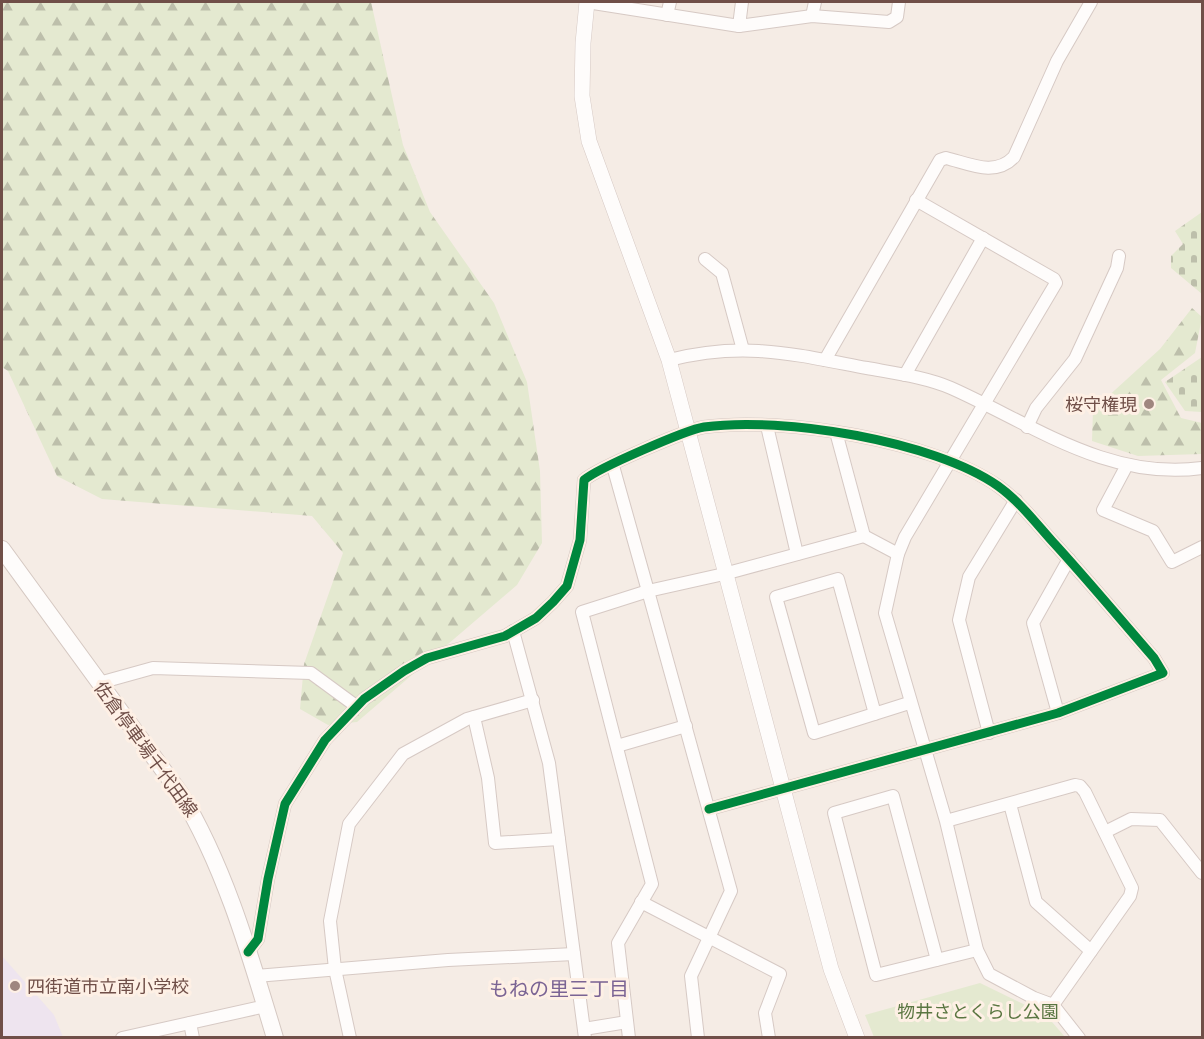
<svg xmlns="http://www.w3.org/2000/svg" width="1204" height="1039" font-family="'Titillium Web','Noto Sans JP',sans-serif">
	<defs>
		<pattern id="forest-firs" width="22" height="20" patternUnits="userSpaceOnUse" patternTransform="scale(1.5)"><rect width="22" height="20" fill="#e4e9d0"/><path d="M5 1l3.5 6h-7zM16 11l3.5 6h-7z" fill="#bdbfab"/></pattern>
		<pattern id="cemetery-stones" width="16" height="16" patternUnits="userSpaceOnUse" patternTransform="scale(1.5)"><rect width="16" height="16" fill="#e4e9d0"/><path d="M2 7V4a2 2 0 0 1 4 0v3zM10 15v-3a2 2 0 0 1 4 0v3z" fill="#bdbfab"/></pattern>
	</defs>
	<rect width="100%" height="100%" fill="#f5ece5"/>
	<polygon fill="#eee4ef" points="2,956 54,1015 63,1037 2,1037"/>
	<g fill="url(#forest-firs)">
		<polygon points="2,2 371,2 403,145 430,212 494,303 527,382 540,471 542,543 517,585 357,722 328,725 300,709 304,664 343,553 312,516 102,499 57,476 8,371 2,367"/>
		<polygon points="1192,308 1202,317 1195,353 1161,380 1181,418 1202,423 1202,454 1138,456 1092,441 1093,410 1160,349"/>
	</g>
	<g fill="url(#cemetery-stones)">
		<polygon points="1202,212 1202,294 1171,268 1171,256 1183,244 1175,231"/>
		<polygon points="1202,357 1202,412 1185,411 1165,382"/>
	</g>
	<polygon fill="#e4e9d0" points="980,983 1046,1015 1065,1037 874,1037 865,1015"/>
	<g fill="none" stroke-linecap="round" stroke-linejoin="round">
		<defs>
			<g id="minor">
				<polyline points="587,2 739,26 812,16 889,22 897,17 899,2"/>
				<polyline points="667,15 670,2"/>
				<polyline points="812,16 815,2"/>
				<polyline points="739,26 742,2"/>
				<polyline points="916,200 1054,279 1056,283 905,537 898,554 885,613 946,821 977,950 989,974 1034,998 1053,1005 1130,896 1132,888 1085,792 1080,786 1075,785 946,821"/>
				<polyline points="705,259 722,273 743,350"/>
				<path d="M669 360C744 341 792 354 867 368 894 373 925 377 951 388 1032 424 1108 481 1202 468"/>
				<path d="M825 360 940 160 946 158C970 164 995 177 1014 157L1057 61 1091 2"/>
				<polyline points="905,375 983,238"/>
				<polyline points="767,426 797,554"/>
				<polyline points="1027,427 1036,408 1075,359 1117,268 1119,256"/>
				<polyline points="836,432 864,536 898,554"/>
				<polyline points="1127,465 1103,510 1153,531 1172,562 1202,547"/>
				<polyline points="613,466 648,591 724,574 864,536"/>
				<polyline points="513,631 549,763 585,1038"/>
				<polyline points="99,683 153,668 311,673 356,706"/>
				<polyline points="1058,713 1033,623 1069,559"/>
				<polyline points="875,714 838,579 776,597 814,733 909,703"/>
				<polyline points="474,717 488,778 495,843 559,839"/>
				<polyline points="989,733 959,620 969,577 1016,500"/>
				<polyline points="617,746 686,726"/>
				<polyline points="1010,804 1036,902 1091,951"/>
				<polyline points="1105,832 1131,819 1160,820 1202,873"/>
				<polyline points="641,902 780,974 765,1013 769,1038"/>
				<path d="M248 952 258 939 268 879 285 804 325 740 364 699 404 671 427 658 505 636 536 618 553 602 567 586 580 540 584 480C598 468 686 430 704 427 783 416 934 441 998 486 1019 501 1035 522 1052 541 1087 579 1120 619 1154 658L1163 673 1058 713 709 809"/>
				<polyline points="937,960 893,796 834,813 876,975 977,950"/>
				<polyline points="256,976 448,960 574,954"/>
				<polyline points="1053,1005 1079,1038"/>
				<polyline points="190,1023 193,1038"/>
				<polyline points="584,1029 627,1022"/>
				<polyline points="122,1038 266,1006"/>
				<polyline points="350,1038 335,969 330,921 349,824 403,754 467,719 533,700"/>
				<polyline points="629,1038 618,943 652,884 582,612 648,591 731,891 691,976 698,1038"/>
			</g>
			<polyline id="tertiary" points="587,2 583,43 582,96 589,141 669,360 831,969 857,1038"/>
			<path id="secondary" d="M2 549 180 793C225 867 250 955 275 1038"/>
		</defs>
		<use href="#minor" stroke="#d6c9c4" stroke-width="14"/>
		<use href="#tertiary" stroke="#d6c9c4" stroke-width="16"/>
		<use href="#secondary" stroke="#d5c8c2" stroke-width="18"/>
		<use href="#minor" stroke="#fefcfb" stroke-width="12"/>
		<use href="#tertiary" stroke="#fefcfb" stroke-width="15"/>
		<use href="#secondary" stroke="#fefcfb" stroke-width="16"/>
		<defs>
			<path id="cycleway" d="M248 952 258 939 268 879 285 804 325 740 364 699 404 671 427 658 505 636 536 618 553 602 567 586 580 540 584 480C598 468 686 430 704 427 783 416 934 441 998 486 1019 501 1035 522 1052 541 1087 579 1120 619 1154 658L1163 673 1058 713 709 809"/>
		</defs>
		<use href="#cycleway" stroke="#fef0e5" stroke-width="13"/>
		<use href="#cycleway" stroke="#00873e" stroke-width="9"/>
	</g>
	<g fill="#9f867f" stroke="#fef0e5" stroke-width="2">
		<circle cx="1149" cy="404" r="6"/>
		<circle cx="15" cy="986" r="6"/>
	</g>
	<g text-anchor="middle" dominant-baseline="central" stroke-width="6" stroke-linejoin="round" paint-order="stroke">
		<g font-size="18" fill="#704f48" stroke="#fef0e5" text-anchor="end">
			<text x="1137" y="404">桜守権現</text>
			<text x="27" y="986" text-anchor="start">四街道市立南小学校</text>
		</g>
		<g font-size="18" fill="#704f48" stroke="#fef0e5">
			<text transform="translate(146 749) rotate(54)">佐倉停車場千代田線</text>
		</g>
		<g font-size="18" fill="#5a7641" stroke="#fef0e5">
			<text x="978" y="1011">物井さとくらし公園</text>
		</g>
		<g font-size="20" fill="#7b6494" stroke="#fef0e5">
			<text x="559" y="988">もねの里三丁目</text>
		</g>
	</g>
	<rect width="1204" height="1039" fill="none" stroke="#704f48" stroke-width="6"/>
</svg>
